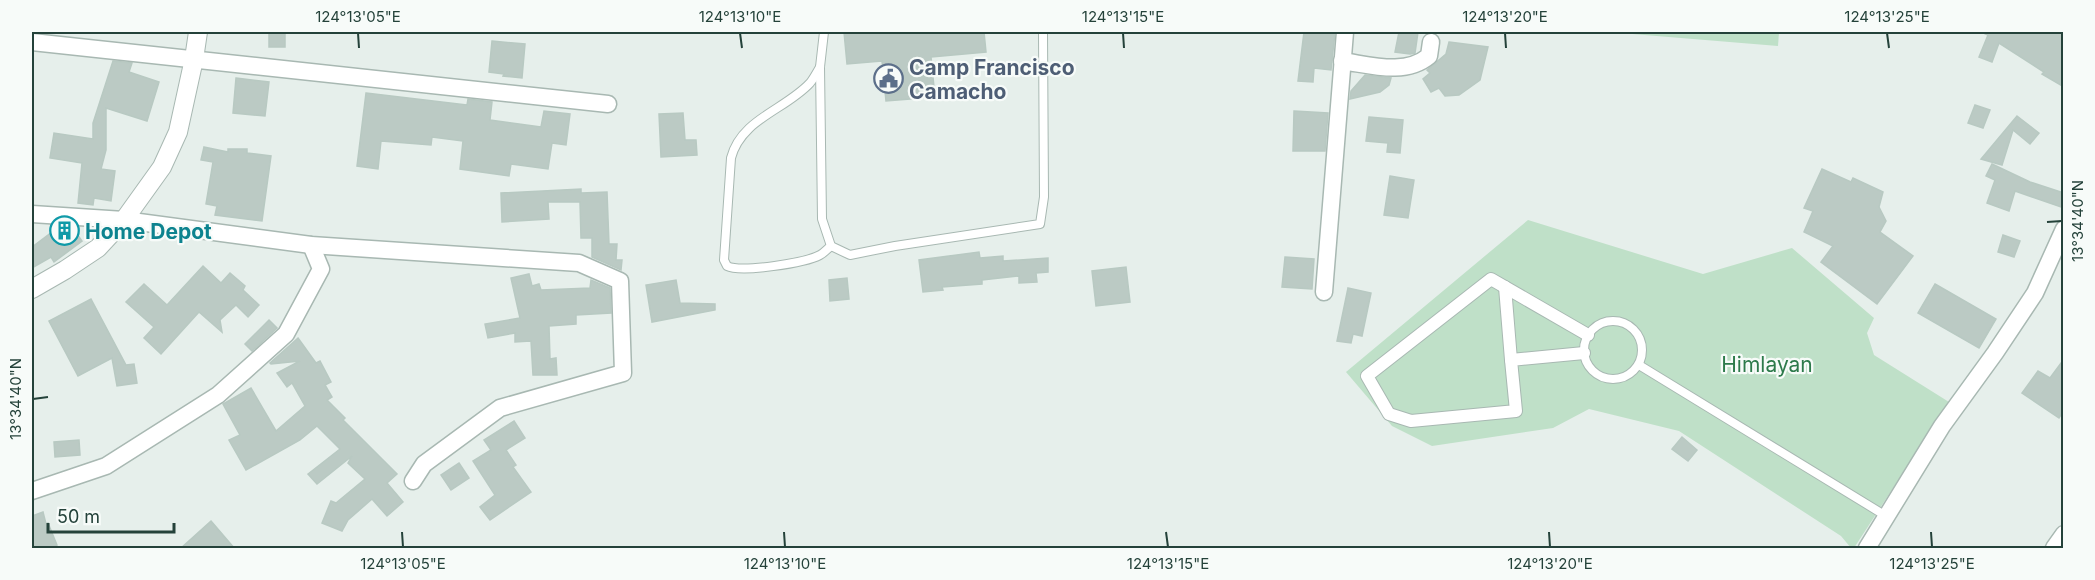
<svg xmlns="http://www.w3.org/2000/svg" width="2095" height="580" font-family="Inter,sans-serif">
	<rect width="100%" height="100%" fill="#e6efeb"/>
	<g fill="#bfe0c8">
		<polygon points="1608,32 1779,32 1778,46"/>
		<polygon points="1528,220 1703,274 1792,248 1874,318 1867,333 1874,355 1949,402 1854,548 1851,548 1841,536 1679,431 1589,409 1553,428 1432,446 1392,426 1346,372"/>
	</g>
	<g fill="#bbcac4" stroke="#b8c9c2" stroke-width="1.5">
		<rect x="269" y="32" width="16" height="15"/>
		<polygon points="844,32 984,32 986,52 931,57 935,97 886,101 882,61 847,64"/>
		<polygon points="1304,32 1335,32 1331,70 1314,68 1313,82 1298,81"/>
		<polygon points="1399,32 1418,32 1415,53 1410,54 1395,52"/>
		<polygon points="1981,32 2064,32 2064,87 2042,74 2044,72 1999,43 1992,62 1979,57 1988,35"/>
		<polygon points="492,41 525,44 522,78 503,76 504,74 489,72"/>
		<polygon points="1449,42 1488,47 1480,80 1459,95 1445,96 1439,88 1431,92 1423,79 1430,73 1427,70 1446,54"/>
		<polygon points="113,61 132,63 129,72 159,82 147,121 106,108 106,150 101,169 115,171 111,201 94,198 93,205 78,203 82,163 50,158 54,133 93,139 93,123"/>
		<polygon points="1365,75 1391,78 1389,85 1380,92 1350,99 1351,91"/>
		<polygon points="236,78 269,82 265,116 233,113"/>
		<polygon points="366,93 467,105 468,99 492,102 490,120 541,127 544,111 570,114 566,145 552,143 548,169 511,164 509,176 460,169 463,141 432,137 431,145 381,141 378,169 357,166"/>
		<polygon points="1975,105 1990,110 1983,128 1968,123"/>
		<polygon points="1294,111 1328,113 1325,151 1293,151"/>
		<polygon points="683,113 685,140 696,140 697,155 661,157 659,114"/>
		<polygon points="2017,116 2039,133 2030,144 2013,130 2002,165 1981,159"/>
		<polygon points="1369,117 1403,120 1400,153 1387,152 1388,143 1366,141"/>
		<polygon points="204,147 228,152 228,149 247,149 247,153 271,156 262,221 215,215 217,206 206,204 213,162 201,160"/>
		<polygon points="1992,164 2030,182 2064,193 2064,208 2015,191 2009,211 1987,203 1995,180 1986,176"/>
		<polygon points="1822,169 1851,182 1853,178 1883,192 1879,207 1886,221 1880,232 1913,256 1877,304 1821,262 1833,246 1804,232 1813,211 1804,208"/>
		<polygon points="1390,176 1414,180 1408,218 1384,215"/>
		<polygon points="581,189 581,193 607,192 609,244 617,244 616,260 622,260 621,270 592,257 592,238 581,238 580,202 548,202 549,219 502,222 501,193"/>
		<polygon points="60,226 72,227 82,241 54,262 51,257 32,268 32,247"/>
		<polygon points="2003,235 2020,241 2014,257 1998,252"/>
		<polygon points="979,252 980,258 1003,256 1003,261 1048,258 1048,272 1036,273 1037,282 1019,283 1019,276 982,280 982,284 942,287 943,290 923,292 919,260"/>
		<polygon points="1285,257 1314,259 1312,289 1282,287"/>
		<polygon points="203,266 221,283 230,273 245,286 243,290 259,305 248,317 236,305 220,320 222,332 199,312 161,354 144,338 154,327 126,302 144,284 167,305"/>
		<polygon points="1126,267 1130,302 1096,306 1092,271"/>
		<polygon points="529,274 532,286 539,284 541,290 590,288 591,280 610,288 611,313 576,315 576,324 549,326 550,359 556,358 557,375 533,375 531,341 515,342 515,333 488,338 485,324 520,318 511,278"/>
		<polygon points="847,278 849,299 830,301 829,280"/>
		<polygon points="676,280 680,303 715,304 715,310 652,322 646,285"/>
		<polygon points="1935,284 1996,319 1979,348 1918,313"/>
		<polygon points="1348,288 1371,293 1362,336 1353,334 1351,343 1337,341"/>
		<polygon points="91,299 126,365 134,364 137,383 117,386 112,358 78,376 49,321"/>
		<polygon points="269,320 277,328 252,351 245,344"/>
		<polygon points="298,338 316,363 320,361 331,382 325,385 332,397 327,400 345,418 343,420 397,474 387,483 403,502 387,516 372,499 348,520 342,531 322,523 331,501 336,503 365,479 348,463 352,456 317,484 308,474 340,449 317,426 300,440 246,470 229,440 240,435 223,404 251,388 276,431 305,406 292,383 287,387 277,373 300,361 271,364 270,363"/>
		<polygon points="2064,359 2064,410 2059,418 2022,393 2038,371 2050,378"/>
		<polygon points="514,421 525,438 506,450 516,465 513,467 531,492 490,520 480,507 495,495 473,461 491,450 484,440"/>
		<polygon points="1682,437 1697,450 1688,461 1672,449"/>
		<polygon points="79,440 80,455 55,457 54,442"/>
		<polygon points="459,463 469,478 451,490 441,475"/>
		<polygon points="43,512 46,524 48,523 57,545 48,549 32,549 32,516"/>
		<polygon points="211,521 235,549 180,549"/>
	</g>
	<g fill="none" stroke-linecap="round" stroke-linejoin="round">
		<defs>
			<g id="service">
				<polyline points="824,32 820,67 822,219 831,246 850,255 895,246 1040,224 1044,197 1043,32"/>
				<path d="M820 67C817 72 814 78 810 83 785 110 741 119 731 158L724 260 727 266C741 273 805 263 820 255 824 253 827 249 831 246"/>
				<circle cx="1613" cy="350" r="29"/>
				<polyline points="1639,365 1886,516"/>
			</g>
			<g id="pedestrian">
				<polyline points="1505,287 1511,360"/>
				<polyline points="1584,353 1511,360 1516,411 1411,421 1389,414 1367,376 1491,279 1588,335"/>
			</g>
			<g id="minor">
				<polyline points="32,42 608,104"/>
				<path d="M1342 61C1371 65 1405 76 1429 56L1431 42"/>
				<polyline points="32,214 124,220 311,245 579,263 620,281 623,373 500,408 424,464 413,481"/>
				<polyline points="1324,292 1345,32"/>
				<polyline points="32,491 106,466 218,395 286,334 321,269 311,245"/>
				<polyline points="1867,548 1942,426 1995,353 2035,293 2064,229"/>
				<polyline points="2054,548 2064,534"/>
			</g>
			<polyline id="tertiary" points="32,289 65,270 98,248 124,220 162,167 178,132 194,59 198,32"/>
		</defs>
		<use href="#service" stroke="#a8b8b2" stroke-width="10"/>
		<use href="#pedestrian" stroke="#a8b8b2" stroke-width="14"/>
		<use href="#minor" stroke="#a8b8b2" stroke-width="19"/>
		<use href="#tertiary" stroke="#a8b8b2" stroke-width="20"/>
		<use href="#service" stroke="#fff" stroke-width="8"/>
		<use href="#pedestrian" stroke="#fff" stroke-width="12"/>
		<use href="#minor" stroke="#fff" stroke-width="16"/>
		<use href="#tertiary" stroke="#fff" stroke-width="18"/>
	</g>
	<path fill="none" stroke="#24423a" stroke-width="2" d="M358 33 359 48M740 33 742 48M1123 33 1124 48M1505 33 1506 48M1887 33 1889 48M2047 222 2062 221M33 399 48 397M402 532 403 547M784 532 785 547M1166 532 1168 547M1549 532 1550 547M1931 532 1932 547"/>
	<defs>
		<symbol id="civic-ring" viewBox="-11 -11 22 22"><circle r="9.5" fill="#f7fbf9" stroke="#5c6f8a" stroke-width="1.5"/><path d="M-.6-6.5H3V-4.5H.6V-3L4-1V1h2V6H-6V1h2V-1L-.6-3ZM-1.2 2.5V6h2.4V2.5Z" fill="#5c6f8a"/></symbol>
		<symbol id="building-ring" viewBox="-11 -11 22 22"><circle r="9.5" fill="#f7fbf9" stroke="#0f9aa8" stroke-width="1.5"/><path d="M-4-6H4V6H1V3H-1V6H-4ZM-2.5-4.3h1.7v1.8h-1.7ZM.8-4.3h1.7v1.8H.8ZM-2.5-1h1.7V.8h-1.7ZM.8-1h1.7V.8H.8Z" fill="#0f9aa8"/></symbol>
	</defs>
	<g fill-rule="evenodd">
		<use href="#civic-ring" x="872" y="62" width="33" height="33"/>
		<use href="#building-ring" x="48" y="214" width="33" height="33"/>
	</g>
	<g text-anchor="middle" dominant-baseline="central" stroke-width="4.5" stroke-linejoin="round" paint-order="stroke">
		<g font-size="21" font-weight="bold" fill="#4e5e75" stroke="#f7fbf9" text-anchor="start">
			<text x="909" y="67">Camp Francisco<tspan x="909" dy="24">Camacho</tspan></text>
		</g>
		<g font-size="21" font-weight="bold" fill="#0d838f" stroke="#f7fbf9" text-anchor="start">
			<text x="85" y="231">Home Depot</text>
		</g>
		<g font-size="21" fill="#2d7a4b" stroke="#f7fbf9">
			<text x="1767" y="364">Himlayan</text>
		</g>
	</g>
	<rect width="2095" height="580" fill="none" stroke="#f7fbf9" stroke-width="66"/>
	<path d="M48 523v9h126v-9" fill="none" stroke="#24423a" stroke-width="3"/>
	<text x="57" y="523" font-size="18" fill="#24423a" stroke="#f7fbf9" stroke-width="4.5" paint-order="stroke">50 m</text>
	<rect x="33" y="33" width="2029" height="514" fill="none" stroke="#24423a" stroke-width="2"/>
	<g font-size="15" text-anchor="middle" fill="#24423a">
		<text x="358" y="22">124°13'05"E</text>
		<text x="740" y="22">124°13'10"E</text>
		<text x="1123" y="22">124°13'15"E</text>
		<text x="1505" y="22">124°13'20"E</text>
		<text x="1887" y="22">124°13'25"E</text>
		<text transform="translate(2078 221) rotate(-90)" y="5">13°34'40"N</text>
		<text transform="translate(16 399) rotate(-90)" y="5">13°34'40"N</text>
		<text x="403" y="569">124°13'05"E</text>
		<text x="785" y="569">124°13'10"E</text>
		<text x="1168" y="569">124°13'15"E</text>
		<text x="1550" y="569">124°13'20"E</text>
		<text x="1932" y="569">124°13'25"E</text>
	</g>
</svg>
